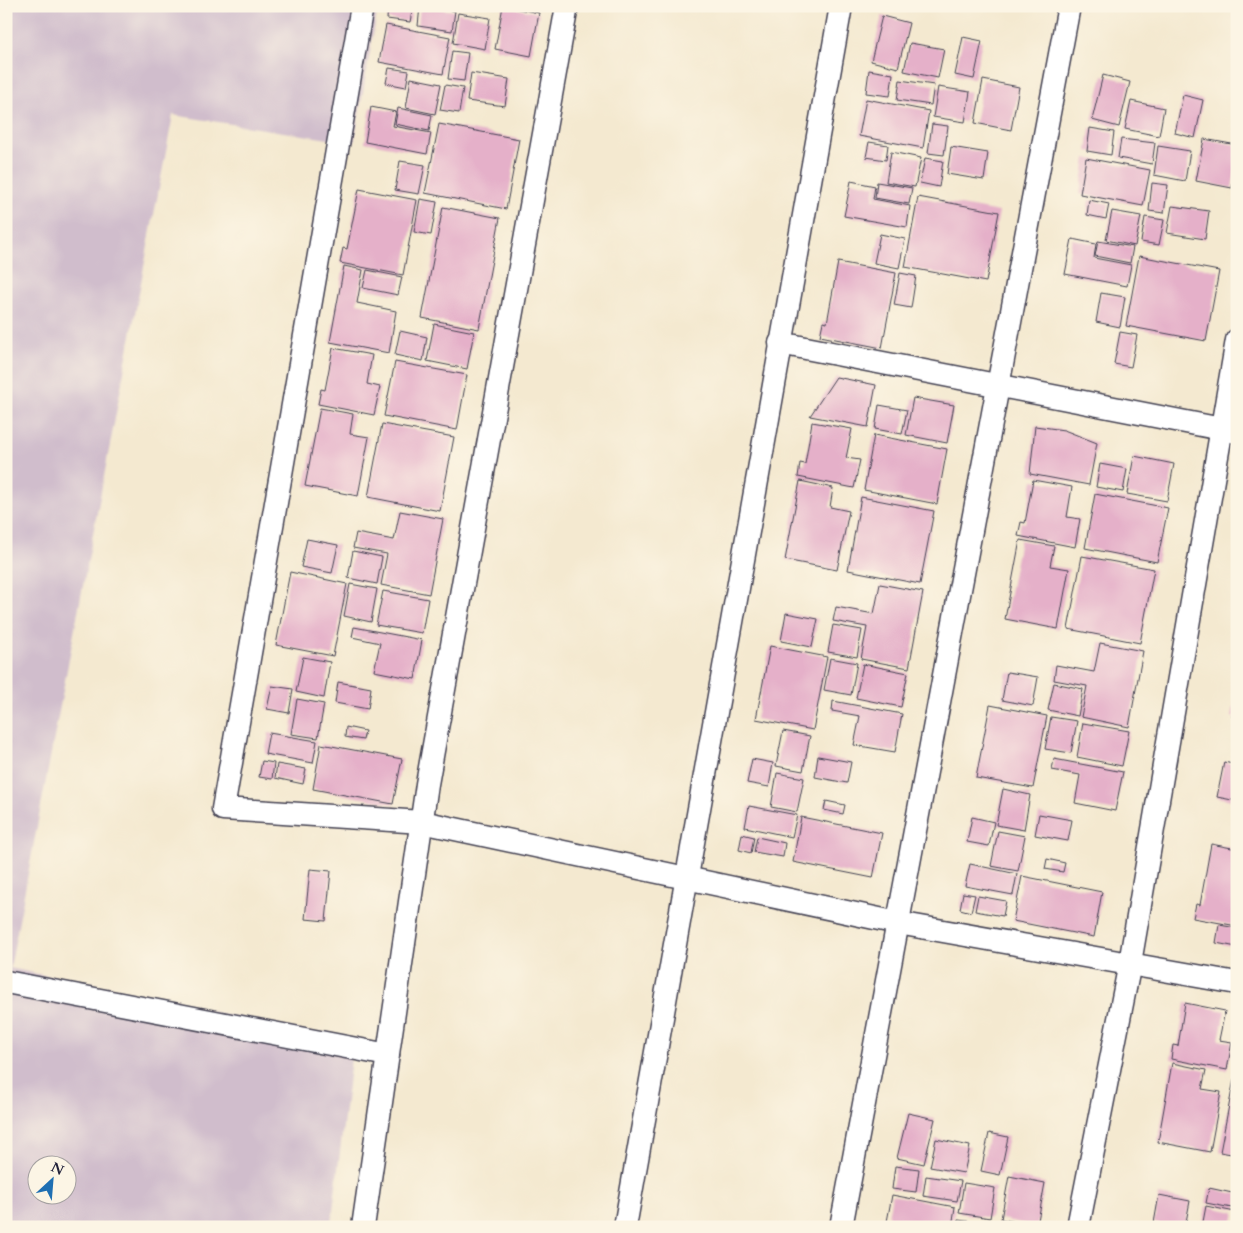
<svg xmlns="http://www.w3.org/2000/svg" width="1243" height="1233" font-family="Cardo,serif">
	<rect width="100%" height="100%" fill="#fcf5e5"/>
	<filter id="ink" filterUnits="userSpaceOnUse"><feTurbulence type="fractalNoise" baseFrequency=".02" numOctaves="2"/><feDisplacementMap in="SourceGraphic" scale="10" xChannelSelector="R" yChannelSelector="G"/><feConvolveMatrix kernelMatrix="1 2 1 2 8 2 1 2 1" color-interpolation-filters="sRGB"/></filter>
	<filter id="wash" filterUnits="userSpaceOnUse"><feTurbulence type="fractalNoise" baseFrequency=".0096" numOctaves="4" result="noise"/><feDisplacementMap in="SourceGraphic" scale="20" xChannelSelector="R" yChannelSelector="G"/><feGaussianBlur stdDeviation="1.12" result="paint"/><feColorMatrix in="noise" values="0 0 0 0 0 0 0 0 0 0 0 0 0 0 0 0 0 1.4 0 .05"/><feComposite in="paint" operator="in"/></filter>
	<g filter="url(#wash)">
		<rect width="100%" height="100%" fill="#f4e9d0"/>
		<path fill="#d0bdcc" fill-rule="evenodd" d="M6 6H378L354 143 173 115 10 968 353 1042 331 1227H6ZM38 1166H68V1196H38Z"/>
		<g id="blocks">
			<g fill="#e5b0c9">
				<polygon points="388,6 413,6 410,22 387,19"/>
				<polygon points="420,6 455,11 452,31 418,26"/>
				<polygon points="503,6 539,13 531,56 495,49"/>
				<polygon points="458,13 490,18 485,49 453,43"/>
				<polygon points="882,16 909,23 898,68 871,61"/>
				<polygon points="386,25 450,37 443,74 379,62"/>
				<polygon points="963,37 982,41 974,79 955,75"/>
				<polygon points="910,43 944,49 938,78 904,71"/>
				<polygon points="452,51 468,53 464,81 448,79"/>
				<polygon points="389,68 409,71 406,87 386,83"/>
				<polygon points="869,70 893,74 890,96 866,93"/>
				<polygon points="471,73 509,79 505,106 467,101"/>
				<polygon points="1103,75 1130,82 1119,127 1092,120"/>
				<polygon points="411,78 441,84 435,114 406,108"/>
				<polygon points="900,80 934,85 931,105 897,100"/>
				<polygon points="983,80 1019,87 1011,130 975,123"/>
				<polygon points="445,85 463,88 459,113 440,110"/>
				<polygon points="938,87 970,92 965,122 933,117"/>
				<polygon points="1183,95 1203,100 1195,138 1175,133"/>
				<polygon points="866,99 929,111 923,148 859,136"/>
				<polygon points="1131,101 1164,108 1159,136 1125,129"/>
				<polygon points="371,107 396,112 393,126 431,133 427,154 365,142"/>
				<polygon points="398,108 432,115 429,131 395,124"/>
				<polygon points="439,124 519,139 506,209 425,193"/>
				<polygon points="932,124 948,126 944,155 928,153"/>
				<polygon points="1090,128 1114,132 1111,155 1087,151"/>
				<polygon points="1121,139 1155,143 1152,164 1118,158"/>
				<polygon points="1204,139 1237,145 1237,161 1232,188 1196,181"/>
				<polygon points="869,142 888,145 886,160 866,157"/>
				<polygon points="1158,146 1190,151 1185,181 1154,175"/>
				<polygon points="951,147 988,153 984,180 947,174"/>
				<polygon points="891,152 921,158 915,187 886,182"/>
				<polygon points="925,158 943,161 939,187 920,183"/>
				<polygon points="1086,158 1150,170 1143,206 1080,194"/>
				<polygon points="400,161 425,165 419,194 395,190"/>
				<polygon points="851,181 875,186 873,199 910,206 907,227 844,216"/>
				<polygon points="877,182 912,188 909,204 875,198"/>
				<polygon points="1152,183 1168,185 1164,213 1149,211"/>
				<polygon points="359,189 417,200 403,275 340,263 343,248 347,249"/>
				<polygon points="918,197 999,212 986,282 905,267"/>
				<polygon points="420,199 437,202 431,235 414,232"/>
				<polygon points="1089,200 1109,204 1106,219 1087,215"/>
				<polygon points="1172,206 1209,211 1205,239 1167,233"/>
				<polygon points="443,207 500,218 479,329 422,318"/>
				<polygon points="1112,211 1141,216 1135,246 1106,240"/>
				<polygon points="1145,217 1164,220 1159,245 1141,242"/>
				<polygon points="880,234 905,239 899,268 874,263"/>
				<polygon points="1072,239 1096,244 1094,258 1131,265 1127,286 1065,274"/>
				<polygon points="1098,241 1133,247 1130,263 1095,256"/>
				<polygon points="1139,256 1219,271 1206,341 1126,326"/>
				<polygon points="838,262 896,273 882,348 820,336 823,322 827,323"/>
				<polygon points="344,266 363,270 357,303 396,311 389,353 330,342"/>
				<polygon points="367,270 402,277 398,295 363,288"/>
				<polygon points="900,273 916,276 911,308 894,305"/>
				<polygon points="1101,293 1125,297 1120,327 1096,322"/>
				<polygon points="434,324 474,332 467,369 427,361"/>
				<polygon points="400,331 427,337 423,361 395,355"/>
				<polygon points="1120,332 1137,335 1131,367 1114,364"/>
				<polygon points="333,348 372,355 367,384 380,387 374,415 318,404 321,389 325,390"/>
				<polygon points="395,362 467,375 457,430 384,416"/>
				<polygon points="836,377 876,385 868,427 810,416"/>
				<polygon points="913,398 954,405 947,443 906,435"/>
				<polygon points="879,405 907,410 902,434 875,429"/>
				<polygon points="320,408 353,414 350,434 369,437 358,496 305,486"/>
				<polygon points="812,422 852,429 846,458 860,460 854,488 798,477 800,463 805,464"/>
				<polygon points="382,424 454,437 440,511 368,497"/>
				<polygon points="1035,426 1064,430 1097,443 1089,485 1030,474"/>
				<polygon points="874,435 947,449 937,504 864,490"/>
				<polygon points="1134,456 1174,464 1167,501 1127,494"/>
				<polygon points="1100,464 1127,469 1123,492 1096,487"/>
				<polygon points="1033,480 1072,487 1067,517 1080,519 1075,547 1018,536 1021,522 1025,523"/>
				<polygon points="800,481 833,488 830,507 849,511 837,570 785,560"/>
				<polygon points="1095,494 1168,508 1157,562 1085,548"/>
				<polygon points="861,497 934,511 920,584 848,570"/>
				<polygon points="400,511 443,519 429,594 381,585 387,554 353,548 356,533 394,540"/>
				<polygon points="307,539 338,545 332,573 301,567"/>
				<polygon points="1020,540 1054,546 1050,566 1069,569 1058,629 1005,619"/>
				<polygon points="353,551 382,557 377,584 348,578"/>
				<polygon points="1082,556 1154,569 1140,643 1068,629"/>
				<polygon points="290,572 347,584 333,656 276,645"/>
				<polygon points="350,584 377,589 371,622 344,616"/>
				<polygon points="880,584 923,592 909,668 861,659 867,627 833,621 836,607 874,614"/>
				<polygon points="383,591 428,599 422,633 376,625"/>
				<polygon points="786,613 818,619 812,647 781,641"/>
				<polygon points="833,625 862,630 857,657 828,652"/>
				<polygon points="354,627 422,640 415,679 374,671 380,643 352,637"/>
				<polygon points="1100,643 1143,651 1129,727 1081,717 1087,686 1054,680 1056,665 1094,672"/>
				<polygon points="770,646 827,657 813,730 756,719"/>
				<polygon points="303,657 330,662 324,698 296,692"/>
				<polygon points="830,658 857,663 851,695 824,690"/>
				<polygon points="863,664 908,673 901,707 856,698"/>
				<polygon points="1007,672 1038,677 1033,706 1002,700"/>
				<polygon points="338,682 371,688 368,709 335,703"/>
				<polygon points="1054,683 1083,689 1078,716 1048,710"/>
				<polygon points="272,686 293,689 289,713 267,709"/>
				<polygon points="1236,695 1237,695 1237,718 1232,717"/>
				<polygon points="297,699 324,704 318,738 291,734"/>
				<polygon points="833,701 902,714 895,752 854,745 860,716 832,711"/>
				<polygon points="990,705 1047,716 1033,788 976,778"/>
				<polygon points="1051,717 1077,721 1071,753 1045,749"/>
				<polygon points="1083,723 1129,731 1122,766 1077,757"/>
				<polygon points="346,727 365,731 363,740 345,737"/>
				<polygon points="783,731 810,736 803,771 776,766"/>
				<polygon points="269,733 317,741 313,763 265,754"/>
				<polygon points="321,744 402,759 393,804 313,789"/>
				<polygon points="818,756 851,762 847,783 815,777"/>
				<polygon points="752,759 773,763 769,787 747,783"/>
				<polygon points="1054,759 1123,772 1115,811 1075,803 1080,775 1052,770"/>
				<polygon points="262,761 274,763 272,779 259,777"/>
				<polygon points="1224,762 1237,765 1237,801 1217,797"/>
				<polygon points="277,764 306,769 303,784 275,778"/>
				<polygon points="777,773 804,778 797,812 771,807"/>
				<polygon points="1003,789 1030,795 1024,830 996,825"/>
				<polygon points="826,801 845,805 843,814 824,810"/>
				<polygon points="749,806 797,815 792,837 745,827"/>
				<polygon points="1039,814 1072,820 1068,841 1035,835"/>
				<polygon points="801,817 882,833 873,878 793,862"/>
				<polygon points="972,817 994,822 989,846 967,842"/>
				<polygon points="998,831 1025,836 1018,871 991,866"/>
				<polygon points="742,834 754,837 751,853 739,850"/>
				<polygon points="757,837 785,843 783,857 754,852"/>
				<polygon points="1211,844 1237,849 1237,926 1193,918 1196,904 1200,905"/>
				<polygon points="1047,859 1065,863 1063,872 1045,869"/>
				<polygon points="970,864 1017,874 1013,895 965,886"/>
				<polygon points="310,869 331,871 326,921 305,919"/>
				<polygon points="1022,876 1102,892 1094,937 1013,921"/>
				<polygon points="963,893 975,895 971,912 960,909"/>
				<polygon points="978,896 1006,901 1003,916 975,911"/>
				<polygon points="1219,925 1237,928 1237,947 1216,943"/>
				<polygon points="1185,1003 1225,1011 1219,1040 1232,1042 1227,1070 1171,1059 1173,1045 1178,1046"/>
				<polygon points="1172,1063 1206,1070 1202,1089 1221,1092 1210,1152 1158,1142"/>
				<polygon points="1234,1079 1237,1079 1237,1155 1220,1152"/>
				<polygon points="908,1113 935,1119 924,1164 897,1158"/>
				<polygon points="989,1133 1008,1137 1000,1175 981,1171"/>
				<polygon points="936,1139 970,1146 964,1173 930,1167"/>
				<polygon points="895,1166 919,1169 916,1192 892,1189"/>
				<polygon points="926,1176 961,1181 957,1201 923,1196"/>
				<polygon points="1009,1176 1045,1183 1037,1226 1001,1219"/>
				<polygon points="964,1183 995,1188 990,1218 959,1213"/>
				<polygon points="1209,1188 1237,1194 1237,1209 1206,1203"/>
				<polygon points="892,1195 955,1207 952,1227 886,1227"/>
				<polygon points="1159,1195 1190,1201 1185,1227 1174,1227 1154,1223"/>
				<polygon points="1206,1206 1235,1212 1232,1227 1202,1227"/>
				<polygon points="958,1220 974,1222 973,1227 957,1227"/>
			</g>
		</g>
	</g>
	<g filter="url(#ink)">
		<use href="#blocks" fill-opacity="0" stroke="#424051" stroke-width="1"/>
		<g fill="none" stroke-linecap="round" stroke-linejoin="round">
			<defs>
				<g id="minor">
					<polyline points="362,6 223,809 422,822 898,923 1237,983"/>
					<polyline points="780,343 1237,432"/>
					<polyline points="6,982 388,1055"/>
					<polyline points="363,1227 427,784 567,6"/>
					<polyline points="625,1227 841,6"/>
					<polyline points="841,1227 1069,6"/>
					<polyline points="1078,1227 1130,963 1237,340"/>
				</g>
			</defs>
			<use href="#minor" stroke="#424051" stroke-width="25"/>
			<use href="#minor" stroke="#fff" stroke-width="22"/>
		</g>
	</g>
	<rect width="1243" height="1233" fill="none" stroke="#fcf5e5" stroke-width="25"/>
	<g transform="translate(52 1180) rotate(26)"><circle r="24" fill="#fcf5e5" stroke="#a5a1a1"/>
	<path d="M0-4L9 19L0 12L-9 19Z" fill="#1f6fb2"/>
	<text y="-8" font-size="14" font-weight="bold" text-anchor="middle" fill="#22223b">N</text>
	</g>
</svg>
